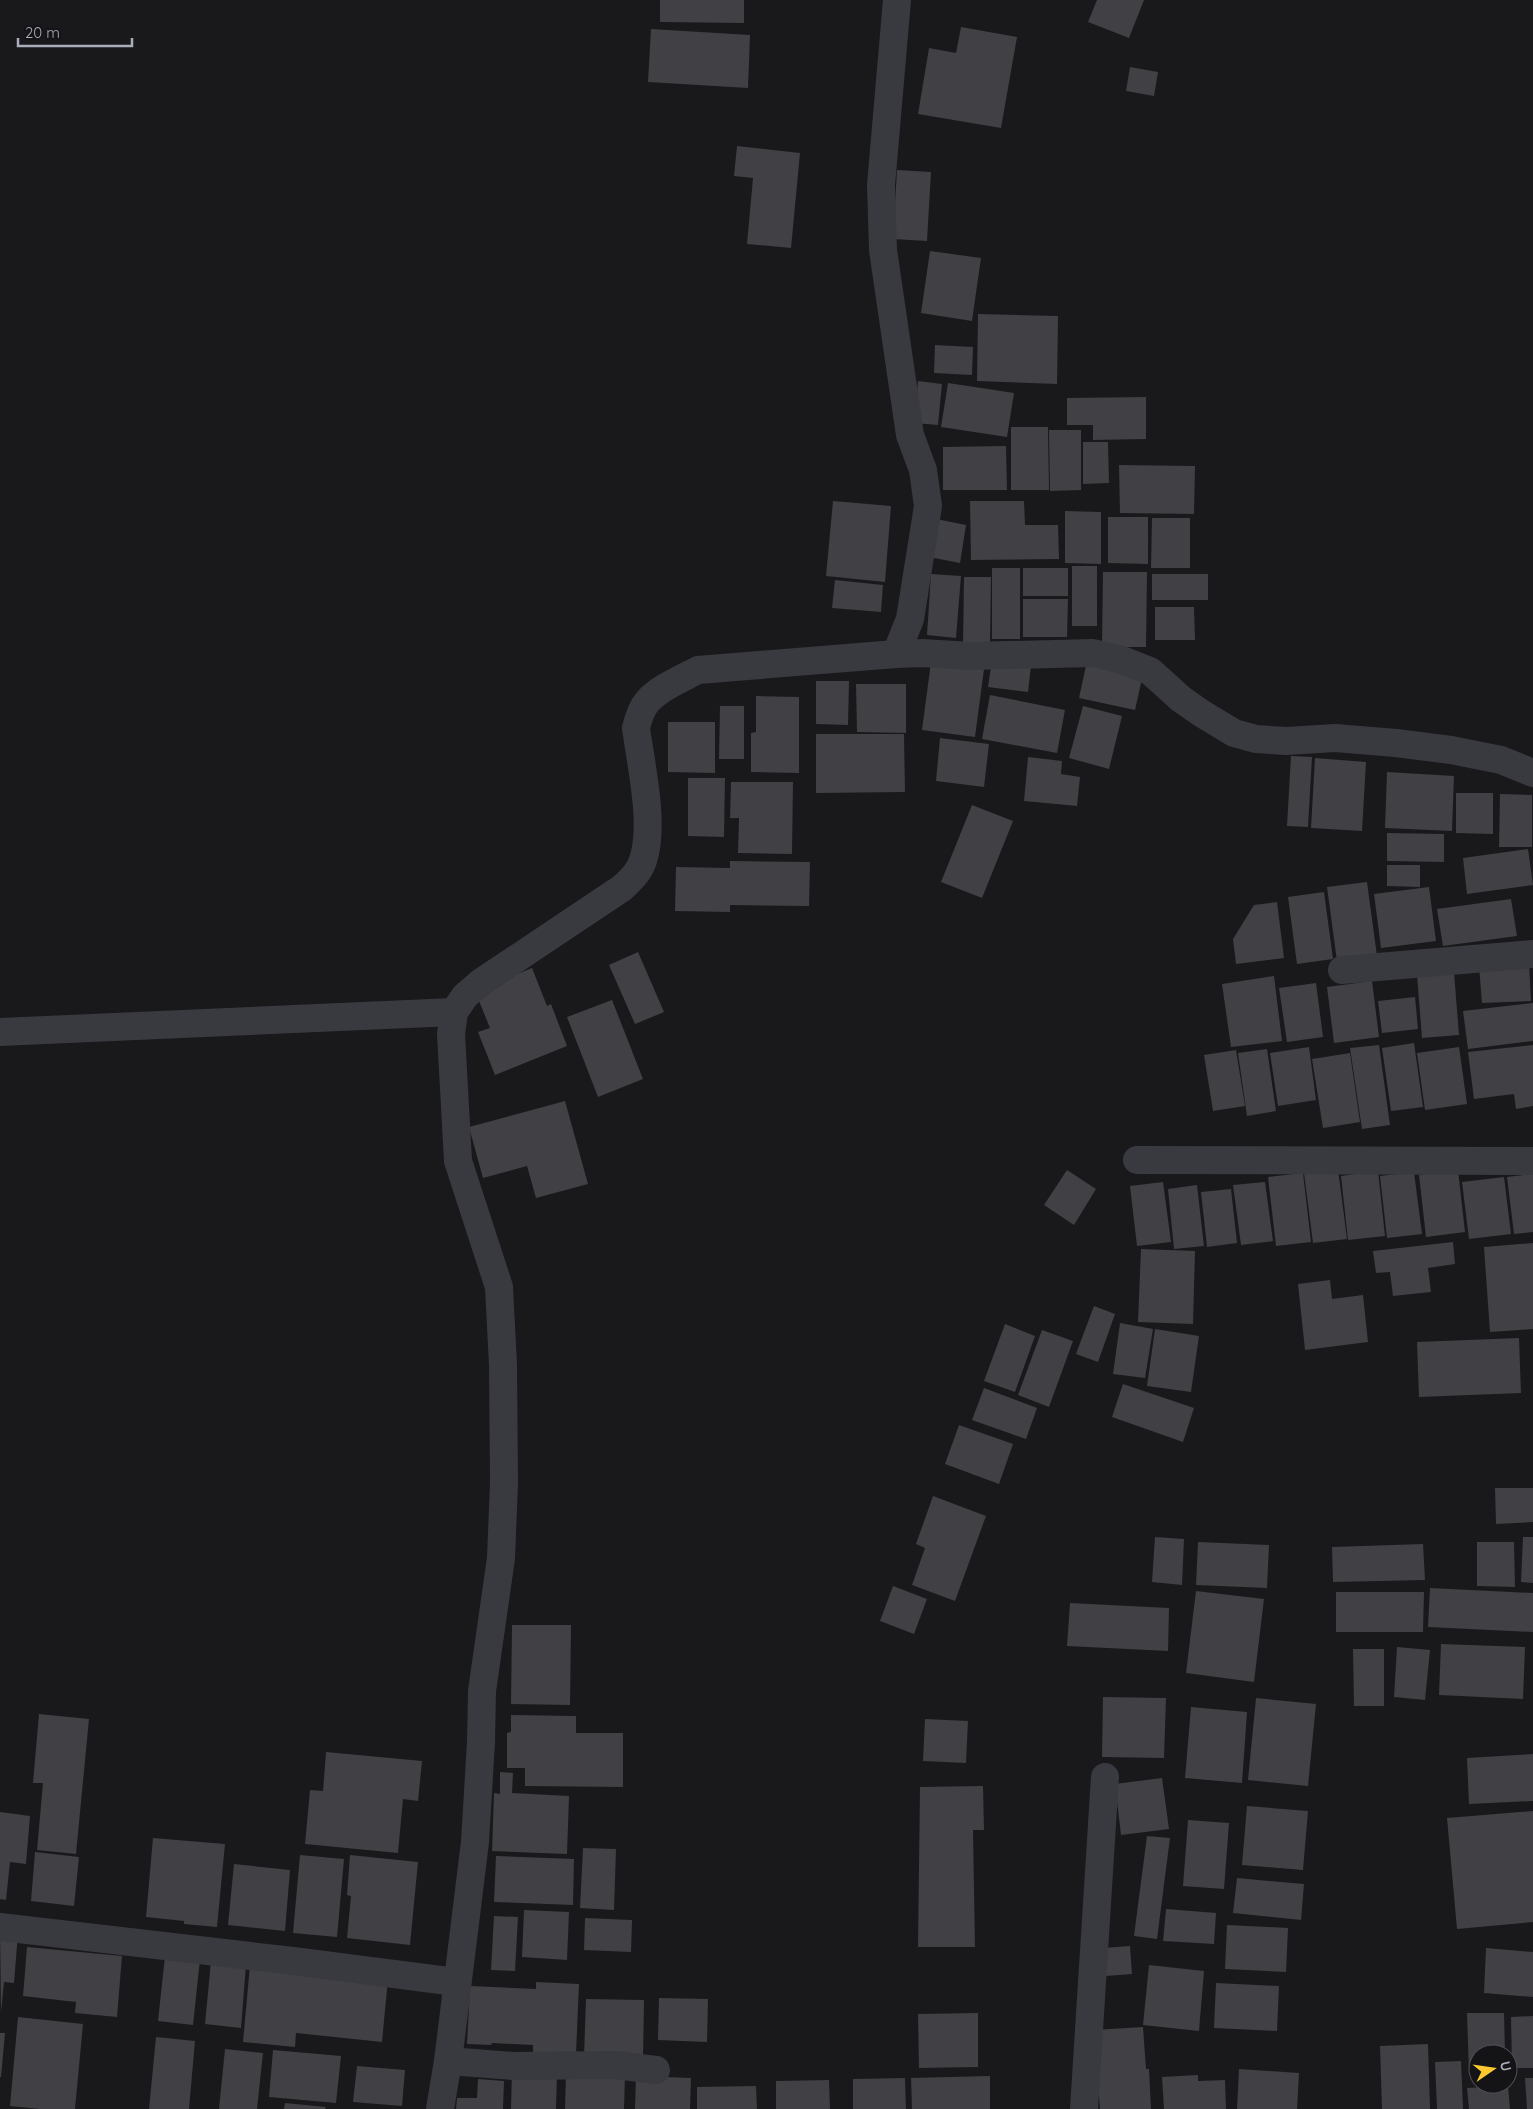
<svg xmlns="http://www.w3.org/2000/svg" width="1533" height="2109" font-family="Quicksand,sans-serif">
	<rect width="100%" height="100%" fill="#19181b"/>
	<g fill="#404045">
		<polygon points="660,0 744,0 744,23 660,22"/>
		<polygon points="1097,0 1144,0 1129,38 1088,22"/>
		<polygon points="961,27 1017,37 1001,128 918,114 929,48 956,53"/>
		<polygon points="651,29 750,35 748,88 648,82"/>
		<polygon points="1130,67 1158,72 1154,96 1126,91"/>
		<polygon points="737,146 800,153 791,248 747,244 753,178 734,176"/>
		<polygon points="897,170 931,172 927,241 893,239"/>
		<polygon points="930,251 981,258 972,321 921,313"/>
		<polygon points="978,314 1058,316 1057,384 977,381"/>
		<polygon points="935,345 973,347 972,375 934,373"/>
		<polygon points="918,381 942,384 938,425 914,423"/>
		<polygon points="948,383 1014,393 1007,437 941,427"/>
		<polygon points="1146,397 1146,439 1093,440 1093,425 1067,425 1067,398"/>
		<polygon points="1011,427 1048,427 1049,490 1011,490"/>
		<polygon points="1049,430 1081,430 1081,490 1050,491"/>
		<polygon points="1083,442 1108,442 1109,483 1083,484"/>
		<polygon points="1006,446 1007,490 943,490 943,447"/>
		<polygon points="1119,465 1195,466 1194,514 1120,513"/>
		<polygon points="833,501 891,506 885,582 826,576"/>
		<polygon points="970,501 1024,501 1025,525 1058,525 1059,559 971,560"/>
		<polygon points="1065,511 1101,512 1101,564 1065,563"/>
		<polygon points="1108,517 1148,517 1148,564 1108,563"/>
		<polygon points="1152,518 1190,518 1190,568 1151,568"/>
		<polygon points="936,519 966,525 960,563 929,557"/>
		<rect x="1072" y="566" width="25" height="60"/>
		<rect x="992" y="568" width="28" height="71"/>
		<rect x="1023" y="568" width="45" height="28"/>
		<polygon points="1103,572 1147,572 1146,647 1102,647"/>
		<polygon points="931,574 961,576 956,638 927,635"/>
		<rect x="1152" y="574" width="56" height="26"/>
		<polygon points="964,577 991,577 990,645 963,645"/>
		<polygon points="835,580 883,585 881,612 832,608"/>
		<polygon points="1023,599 1068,599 1067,637 1023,637"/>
		<polygon points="1155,607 1194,607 1195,640 1155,640"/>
		<polygon points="992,660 1031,666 1028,692 988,687"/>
		<polygon points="1087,661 1143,674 1135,710 1079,698"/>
		<polygon points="931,662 984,669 975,737 922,730"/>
		<polygon points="816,681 849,681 848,725 816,724"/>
		<polygon points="856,684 906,684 906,733 857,732"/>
		<polygon points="990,695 1065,710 1057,753 982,739"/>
		<polygon points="756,696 799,697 799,773 751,772 751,733 756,732"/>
		<polygon points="720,706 744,706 744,759 719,759"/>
		<polygon points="1083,706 1122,716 1109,769 1069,758"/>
		<polygon points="668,722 715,722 715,773 668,772"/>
		<polygon points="816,734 904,734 905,792 816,793"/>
		<polygon points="940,738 989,744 984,787 936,781"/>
		<polygon points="1291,756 1312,757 1308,827 1287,826"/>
		<polygon points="1028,757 1062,761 1061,774 1080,777 1077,806 1024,801"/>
		<polygon points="1315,758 1366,762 1362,831 1311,828"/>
		<polygon points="1387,772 1454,776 1452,831 1385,828"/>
		<polygon points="688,778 725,778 724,837 688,836"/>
		<polygon points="731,782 793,782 792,854 738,853 739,818 730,818"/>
		<polygon points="1456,793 1493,793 1493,834 1456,833"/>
		<polygon points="1500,794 1532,795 1532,847 1499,847"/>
		<polygon points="972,805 1013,821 982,898 941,882"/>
		<polygon points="1387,833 1444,834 1444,862 1387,861"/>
		<polygon points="1528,849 1533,885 1467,894 1463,858"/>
		<polygon points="730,861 810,862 809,906 730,905 730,912 675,911 676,867 730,868"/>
		<polygon points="1387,865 1420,865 1420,887 1387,886"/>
		<polygon points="1367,882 1377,956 1337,961 1327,887"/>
		<polygon points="1429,887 1436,941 1381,948 1374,894"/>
		<polygon points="1324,892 1333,959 1297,964 1288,897"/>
		<polygon points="1511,899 1517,936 1443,946 1437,909"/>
		<polygon points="1277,902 1284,958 1236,964 1233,939 1254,905"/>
		<polygon points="638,952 664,1012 635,1024 609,965"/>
		<polygon points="1529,963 1531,1001 1482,1003 1479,966"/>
		<polygon points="532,968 547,1006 551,1004 567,1046 495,1075 478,1032 490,1028 475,991"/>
		<polygon points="1454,972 1459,1035 1422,1038 1417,975"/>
		<polygon points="1274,976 1282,1041 1231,1047 1222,984"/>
		<polygon points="1372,981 1379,1037 1334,1043 1327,987"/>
		<polygon points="1316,983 1323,1037 1287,1042 1279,988"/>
		<polygon points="1415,997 1418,1029 1382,1033 1378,1001"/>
		<polygon points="612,1000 643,1079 598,1097 567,1017"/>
		<polygon points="1533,1003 1533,1041 1468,1049 1463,1011"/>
		<polygon points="1414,1043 1423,1107 1391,1111 1382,1048"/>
		<polygon points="1379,1045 1390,1125 1362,1129 1350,1048"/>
		<polygon points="1533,1045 1533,1106 1516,1109 1514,1094 1474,1099 1468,1052"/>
		<polygon points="1309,1047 1316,1100 1278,1106 1270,1053"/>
		<polygon points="1459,1047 1467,1104 1425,1110 1417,1053"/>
		<polygon points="1267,1049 1276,1111 1247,1116 1238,1053"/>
		<polygon points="1236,1050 1245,1106 1213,1111 1204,1055"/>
		<polygon points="1350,1053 1360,1122 1323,1128 1312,1059"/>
		<polygon points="565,1101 588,1184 536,1198 527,1166 483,1178 469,1127"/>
		<polygon points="1338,1169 1347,1239 1313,1243 1304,1173"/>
		<polygon points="1067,1170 1096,1189 1074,1225 1044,1205"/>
		<polygon points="1458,1170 1465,1232 1426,1237 1419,1175"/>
		<polygon points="1378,1171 1385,1236 1348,1240 1341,1176"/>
		<polygon points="1414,1172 1422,1234 1387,1238 1380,1176"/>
		<polygon points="1303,1173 1311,1242 1276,1246 1268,1177"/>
		<polygon points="1533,1174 1533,1232 1514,1234 1507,1177"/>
		<polygon points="1504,1177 1511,1234 1469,1239 1462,1182"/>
		<polygon points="1163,1182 1171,1242 1137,1246 1130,1186"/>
		<polygon points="1265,1182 1273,1241 1241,1245 1233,1185"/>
		<polygon points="1197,1185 1204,1246 1174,1249 1168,1189"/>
		<polygon points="1231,1189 1237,1243 1207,1247 1201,1192"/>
		<polygon points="1453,1242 1455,1264 1428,1268 1431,1292 1393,1296 1390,1272 1376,1273 1373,1251"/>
		<polygon points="1533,1243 1533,1329 1490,1332 1484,1247"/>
		<polygon points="1141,1249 1195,1251 1193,1324 1138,1322"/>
		<polygon points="1330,1280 1332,1299 1363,1295 1368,1342 1305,1350 1298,1284"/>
		<polygon points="1094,1306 1115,1314 1098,1362 1076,1354"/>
		<polygon points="1120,1323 1153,1329 1145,1378 1113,1374"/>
		<polygon points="1005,1324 1035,1336 1015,1392 984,1381"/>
		<polygon points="1155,1329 1199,1336 1191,1392 1147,1386"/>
		<polygon points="1042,1330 1073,1341 1049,1407 1018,1395"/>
		<polygon points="1519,1338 1521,1393 1419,1397 1417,1342"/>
		<polygon points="1123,1384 1194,1408 1183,1442 1112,1417"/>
		<polygon points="984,1388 1037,1408 1026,1439 972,1420"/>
		<polygon points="959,1425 1013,1444 999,1484 945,1464"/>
		<polygon points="1495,1488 1533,1488 1533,1522 1496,1524"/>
		<polygon points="933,1496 986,1516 955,1601 912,1585 925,1548 916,1544"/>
		<polygon points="1155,1537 1184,1539 1182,1585 1152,1582"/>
		<polygon points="1523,1537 1533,1537 1533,1583 1521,1582"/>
		<polygon points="1198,1542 1269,1545 1267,1588 1196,1585"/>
		<polygon points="1477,1542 1514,1542 1515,1587 1477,1586"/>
		<polygon points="1423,1544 1425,1580 1333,1582 1332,1547"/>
		<polygon points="893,1586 927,1599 914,1634 880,1621"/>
		<polygon points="1430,1588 1533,1593 1533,1632 1428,1627"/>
		<polygon points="1196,1591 1264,1599 1254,1682 1186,1673"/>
		<polygon points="1336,1592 1424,1592 1423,1632 1336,1632"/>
		<polygon points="1070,1603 1169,1608 1168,1651 1067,1646"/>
		<polygon points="512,1625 571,1625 570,1705 511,1704"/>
		<polygon points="1441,1644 1525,1647 1523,1699 1439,1695"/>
		<polygon points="1397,1647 1430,1650 1425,1700 1394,1697"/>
		<polygon points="1353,1649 1384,1649 1384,1706 1354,1706"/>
		<polygon points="1103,1697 1166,1698 1164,1758 1102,1757"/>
		<polygon points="1256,1698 1316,1704 1308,1786 1248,1780"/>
		<polygon points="1191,1707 1247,1712 1242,1783 1185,1778"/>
		<polygon points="39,1714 89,1719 76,1854 37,1850 43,1783 33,1783"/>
		<polygon points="511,1715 576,1716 576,1733 623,1733 623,1787 525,1786 525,1768 507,1768 507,1733 511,1732"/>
		<polygon points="925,1719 968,1721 966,1763 923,1761"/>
		<polygon points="326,1752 422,1761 418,1801 403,1799 398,1853 305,1844 310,1790 323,1791"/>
		<polygon points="1533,1754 1533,1801 1469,1804 1467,1758"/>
		<polygon points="500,1772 513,1773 512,1793 569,1796 567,1854 492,1851 494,1793 500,1794"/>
		<polygon points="1162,1778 1169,1829 1121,1835 1115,1784"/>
		<polygon points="983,1786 984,1830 973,1830 975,1947 918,1947 920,1787"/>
		<polygon points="1247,1806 1308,1811 1303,1870 1242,1865"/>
		<polygon points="1533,1811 1533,1922 1457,1929 1447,1818"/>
		<polygon points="0,1812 30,1816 26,1864 10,1862 6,1900 0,1899"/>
		<polygon points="1188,1820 1229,1823 1224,1889 1183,1886"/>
		<polygon points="1147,1836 1170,1838 1157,1939 1134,1936"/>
		<polygon points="153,1838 225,1844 217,1927 184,1924 184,1921 146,1917"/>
		<polygon points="583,1848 616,1849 614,1910 580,1908"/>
		<polygon points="35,1852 79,1857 74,1906 31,1901"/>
		<polygon points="300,1855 344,1859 337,1937 293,1933"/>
		<polygon points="350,1855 418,1862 410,1945 347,1938 351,1896 347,1895"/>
		<polygon points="496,1856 574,1859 573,1905 494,1902"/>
		<polygon points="234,1864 290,1870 285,1931 228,1925"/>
		<polygon points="1237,1878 1304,1884 1301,1920 1233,1913"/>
		<polygon points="1166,1909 1216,1913 1214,1944 1163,1941"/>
		<polygon points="524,1910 569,1912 567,1960 522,1957"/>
		<polygon points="494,1916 518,1917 515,1971 491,1970"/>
		<polygon points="585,1918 632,1920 631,1952 584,1950"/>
		<polygon points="1227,1925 1288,1928 1286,1972 1225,1969"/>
		<polygon points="0,1931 18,1933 14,1983 4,1982 1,2013"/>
		<polygon points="1130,1946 1132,1974 1106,1976 1104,1948"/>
		<polygon points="27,1947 122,1956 117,2017 75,2013 76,2002 23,1996"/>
		<polygon points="1486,1948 1533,1952 1533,1997 1484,1993"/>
		<polygon points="165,1956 200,1959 193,2025 158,2021"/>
		<polygon points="211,1961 246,1965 241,2028 205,2024"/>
		<polygon points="250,1965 388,1979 382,2042 296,2033 295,2047 243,2042"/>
		<polygon points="1149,1965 1204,1971 1199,2031 1143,2025"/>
		<polygon points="536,1982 579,1984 576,2054 533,2052 533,2045 492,2043 491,2045 467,2044 470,1986 536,1989"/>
		<polygon points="1216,1983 1279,1986 1277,2031 1214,2028"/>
		<polygon points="659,1998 708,1999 707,2042 658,2040"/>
		<polygon points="586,1999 644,2000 643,2059 584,2057"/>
		<polygon points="978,2013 978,2067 919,2068 918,2014"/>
		<polygon points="1467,2013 1504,2013 1505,2054 1478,2054 1478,2072 1469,2073"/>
		<polygon points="1533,2016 1533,2068 1512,2068 1511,2017"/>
		<polygon points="18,2017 83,2024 75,2109 40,2109 10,2106"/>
		<polygon points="1143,2027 1146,2069 1149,2069 1151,2109 1100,2109 1094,2030"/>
		<polygon points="0,2033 5,2033 1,2077 0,2077"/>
		<polygon points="156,2037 195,2041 189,2109 149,2109"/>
		<polygon points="1428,2044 1430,2109 1382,2109 1380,2046"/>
		<polygon points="225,2049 263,2053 257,2109 219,2109"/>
		<polygon points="273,2050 341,2056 336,2103 269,2097"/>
		<polygon points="1461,2061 1463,2109 1437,2109 1435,2062"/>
		<polygon points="357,2066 405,2070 402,2106 353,2102"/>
		<polygon points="1239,2069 1299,2073 1297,2109 1237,2109"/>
		<polygon points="512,2070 557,2072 556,2109 511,2109"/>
		<polygon points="566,2073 625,2075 624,2109 565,2109"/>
		<polygon points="1198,2075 1198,2081 1225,2080 1226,2109 1164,2109 1162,2077"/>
		<polygon points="636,2076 691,2078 690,2109 635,2109"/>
		<polygon points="990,2076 990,2109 912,2109 911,2078"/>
		<polygon points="905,2078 906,2109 853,2109 853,2079"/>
		<polygon points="1525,2078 1533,2078 1533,2109 1527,2109"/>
		<polygon points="478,2079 504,2081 503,2109 456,2109 457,2098 477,2098"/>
		<polygon points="829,2080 830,2109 776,2109 776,2081"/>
		<polygon points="756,2086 757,2109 697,2109 697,2087"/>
		<polygon points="1508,2086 1510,2109 1469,2109 1467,2088"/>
		<polygon points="285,2103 326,2107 325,2109 284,2109"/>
	</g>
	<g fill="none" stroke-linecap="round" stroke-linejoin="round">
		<g stroke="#393a40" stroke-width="28">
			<polyline points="896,654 910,619 928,506 923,470 910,435 883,250 881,185 897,0"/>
			<polyline points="1342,970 1533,954"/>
			<polyline points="0,1032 454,1012"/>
			<polyline points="1137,1160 1533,1161"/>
			<polyline points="0,1927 293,1961 456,1982"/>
			<polyline points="448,2061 513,2066 615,2065 656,2070"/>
			<path d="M440 2109 448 2061 475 1842 481 1742 482 1691 501 1558 504 1483 503 1365 499 1287 458 1161 451 1034 454 1012 465 996 480 983 622 888C632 879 641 870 644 857 654 821 641 765 636 728 638 720 641 709 647 702 659 688 681 679 698 670L896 654 922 653 971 656 1093 653 1122 660 1150 671 1181 699 1201 713 1234 733 1256 739 1286 741 1335 738 1396 743 1451 750 1501 760 1533 773"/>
			<polyline points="1084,2109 1105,1777"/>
		</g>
	</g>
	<g transform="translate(1493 2069) rotate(77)"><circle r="24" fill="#141316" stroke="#505158"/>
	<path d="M0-4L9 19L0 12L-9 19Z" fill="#fcc930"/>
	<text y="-8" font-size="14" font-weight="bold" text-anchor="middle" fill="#aaaebb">U</text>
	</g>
	<path d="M18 38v8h114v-8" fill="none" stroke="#aaaebb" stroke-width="2.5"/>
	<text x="25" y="38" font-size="15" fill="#aaaebb" stroke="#141316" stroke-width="4" paint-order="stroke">20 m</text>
</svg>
